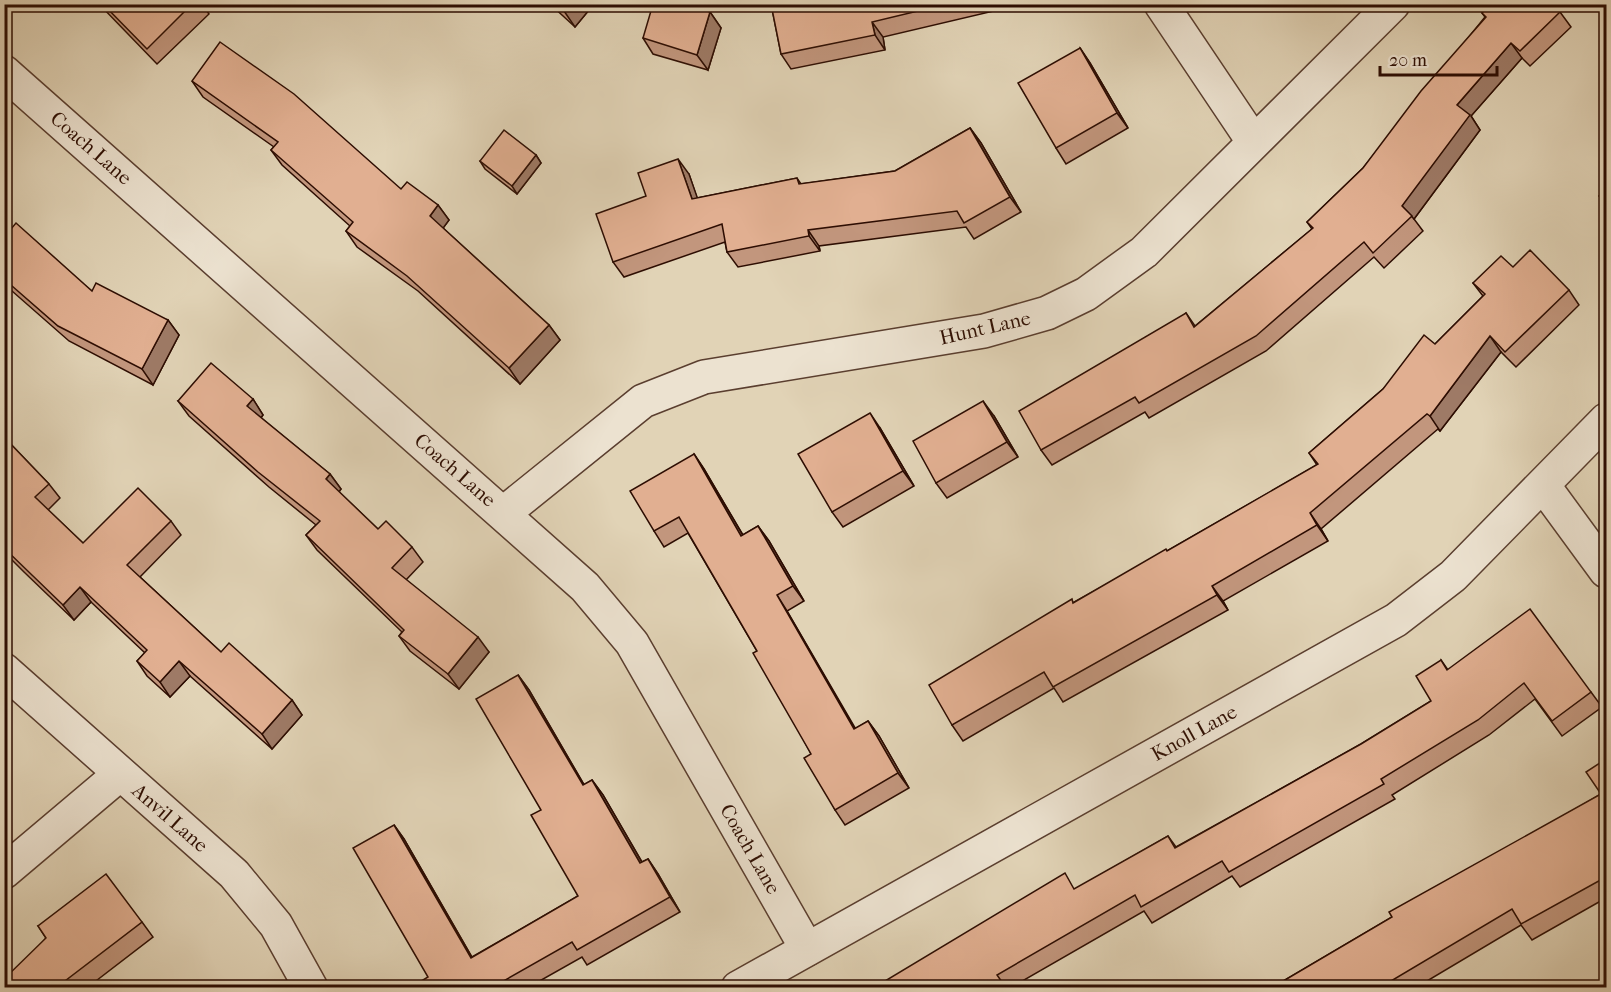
<svg xmlns="http://www.w3.org/2000/svg" width="1611" height="992" font-family="'IM FELL French Canon',serif">
	<rect width="100%" height="100%" fill="#e1d3b6"/>
	<filter id="stains"><feTurbulence type="fractalNoise" baseFrequency=".00333" numOctaves="4"/><feColorMatrix values="0 0 0 0 .2 0 0 0 0 .09 0 0 0 0 .02 0 0 0 .5 -.17"/></filter>
	<radialGradient id="worn" r=".72"><stop offset=".6" stop-color="#630" stop-opacity="0"/><stop offset="1" stop-color="#630" stop-opacity=".3"/></radialGradient>
	<g fill="none" stroke-linecap="round" stroke-linejoin="round">
		<defs>
			<g id="minor">
				<polyline points="1161,4 1253,141"/>
				<polyline points="4,72 585,587 632,643 807,949"/>
				<polyline points="1543,485 1606,571"/>
				<polyline points="504,513 643,401 704,377 984,331 1047,313 1086,294 1144,252 1393,4"/>
				<polyline points="4,670 234,874 276,925 311,988"/>
				<polyline points="4,872 120,774"/>
				<polyline points="738,988 1396,620 1453,576 1606,420"/>
			</g>
		</defs>
		<use href="#minor" stroke="#5a3e2f" stroke-width="36"/>
		<use href="#minor" stroke="#ece2d0" stroke-width="33"/>
	</g>
	<g fill="#c2967d" stroke="#2d0d02" stroke-width="1.5">
		<polygon points="99,4 202,4 209,14 157,64"/>
		<polygon points="550,4 594,4 575,27"/>
		<polygon points="771,4 1023,4 883,37 885,50 791,69 781,54"/>
		<polygon points="710,12 721,28 708,70 653,54 643,38"/>
		<polygon points="1560,12 1571,27 1530,66 1522,58 1471,116 1480,130 1414,219 1423,231 1384,268 1374,257 1266,351 1149,418 1145,412 1052,465 1041,450 1186,313 1195,326 1312,229 1307,222 1363,168 1485,17 1482,13"/>
		<polygon points="1080,48 1090,63 1128,128 1066,164 1056,148"/>
		<polygon points="192,81 401,189 438,205 449,220 443,228 549,325 560,340 520,384 418,291 357,247 346,231 350,226 282,165 271,150 274,147 203,97"/>
		<polygon points="970,128 981,143 1021,212 974,239 966,227 819,246 820,251 738,267 727,252 725,242 624,277 613,262 646,196 689,174 697,198 797,178 801,184 895,171"/>
		<polygon points="536,155 541,163 517,194 485,169 480,161"/>
		<polygon points="4,223 11,229 92,291 168,320 179,335 153,385 69,341 4,284"/>
		<polygon points="1513,267 1569,290 1579,305 1516,367 1501,352 1440,431 1438,429 1321,529 1328,541 1223,601 1228,610 1063,702 1054,688 963,741 952,725 1074,602 1167,551 1317,465 1309,453 1435,344 1483,296 1473,283"/>
		<polygon points="253,399 263,415 261,418 330,474 341,489 339,492 378,529 412,547 423,562 406,580 489,652 459,689 410,651 399,636 402,632 317,550 306,535 316,525 269,487 189,416 178,401"/>
		<polygon points="994,416 1018,457 947,498 936,483"/>
		<polygon points="880,428 914,486 843,527 832,512"/>
		<polygon points="4,437 49,484 60,498 48,510 83,543 171,521 181,535 140,577 221,652 292,700 302,715 272,749 190,676 170,697 147,676 137,661 145,653 91,602 74,620 24,572 4,552"/>
		<polygon points="694,454 704,469 743,535 758,526 769,541 804,601 787,611 855,729 868,721 879,736 909,788 845,825 835,810 811,754 757,651 688,533 664,547 654,531"/>
		<polygon points="1441,660 1448,670 1591,692 1602,707 1562,736 1535,699 1489,735 1392,795 1395,799 1240,887 1232,876 1152,923 1144,911 1012,987 875,987 1076,889 1168,836 1176,847 1361,744 1431,701"/>
		<polygon points="518,675 529,690 584,785 592,780 603,795 642,862 648,859 658,874 680,912 587,965 582,957 529,987 420,987 428,977 394,825 404,839 472,957 578,896 541,810"/>
		<polygon points="1606,759 1606,898 1532,940 1521,925 1417,987 1273,987 1601,794"/>
		<polygon points="142,922 153,937 88,987 4,987 46,938 38,926"/>
	</g>
	<g fill="#9e7a66" stroke="#2d0d02" stroke-width="1.5">
		<polygon points="570,4 594,4 575,27 564,11"/>
		<polygon points="710,12 721,28 708,70 697,55"/>
		<polygon points="872,22 883,37 885,50 875,35"/>
		<polygon points="1511,43 1522,58 1471,116 1480,130 1414,219 1402,206 1457,105"/>
		<polygon points="1080,48 1090,63 1128,128 1117,113"/>
		<polygon points="970,128 981,143 1021,212 1010,197"/>
		<polygon points="536,155 541,163 517,194 512,186"/>
		<polygon points="678,159 689,174 703,214 692,199"/>
		<polygon points="438,205 449,220 441,231 430,216"/>
		<polygon points="808,230 819,246 820,251 809,236"/>
		<polygon points="168,320 179,335 153,385 142,369"/>
		<polygon points="549,325 560,340 520,384 509,368"/>
		<polygon points="1490,336 1501,352 1440,431 1430,416"/>
		<polygon points="253,399 263,415 257,422 247,406"/>
		<polygon points="983,401 994,416 1018,457 1007,442"/>
		<polygon points="870,413 880,428 914,486 903,471"/>
		<polygon points="694,454 704,469 752,551 741,536"/>
		<polygon points="330,474 341,489 336,495 326,479"/>
		<polygon points="1310,513 1321,529 1328,541 1317,525"/>
		<polygon points="758,526 769,541 804,601 793,586"/>
		<polygon points="1212,586 1223,601 1228,610 1217,595"/>
		<polygon points="80,587 91,602 74,620 63,605"/>
		<polygon points="777,595 787,611 865,745 854,729"/>
		<polygon points="478,637 489,652 459,689 448,674"/>
		<polygon points="179,661 190,676 170,697 160,682"/>
		<polygon points="518,675 529,690 593,800 583,785"/>
		<polygon points="292,700 302,715 272,749 262,734"/>
		<polygon points="868,721 879,736 909,788 898,773"/>
		<polygon points="592,780 603,795 651,878 640,863"/>
		<polygon points="394,825 404,839 481,973 471,958"/>
		<polygon points="648,859 658,874 680,912 670,897"/>
	</g>
	<g fill="#e1af91" stroke="#2d0d02" stroke-width="1.5">
		<polygon points="103,4 192,4 147,49"/>
		<polygon points="556,4 570,4 564,11"/>
		<polygon points="653,4 685,4 710,12 697,55 643,38"/>
		<polygon points="771,4 947,4 872,22 875,35 781,54"/>
		<polygon points="1490,4 1553,4 1560,12 1520,51 1511,43 1457,105 1470,115 1402,206 1412,216 1373,253 1364,242 1256,336 1139,403 1135,397 1041,450 1019,411 1186,313 1194,327 1313,228 1307,222 1363,168 1421,91 1486,17 1482,13"/>
		<polygon points="220,42 294,94 401,189 407,182 438,205 430,216 549,325 509,368 407,276 346,231 353,222 271,150 278,142 192,81"/>
		<polygon points="1080,48 1117,113 1056,148 1018,83"/>
		<polygon points="970,128 1010,197 964,223 957,211 808,230 809,236 727,252 722,224 613,262 596,214 646,196 638,173 678,159 692,199 797,178 799,184 895,171"/>
		<polygon points="504,130 536,155 512,186 480,161"/>
		<polygon points="1606,188 1606,204 1599,196"/>
		<polygon points="4,223 11,229 16,223 92,291 96,283 168,320 142,369 58,326 4,279"/>
		<polygon points="1530,250 1569,290 1505,352 1490,336 1430,416 1427,414 1310,513 1317,525 1212,586 1217,595 1053,687 1044,672 952,725 929,685 1072,599 1073,603 1166,549 1167,551 1318,464 1309,453 1383,389 1424,335 1435,344 1485,294 1473,283 1501,256 1513,267"/>
		<polygon points="211,363 253,399 247,406 330,474 326,479 378,529 386,521 412,547 392,568 478,637 448,674 399,636 404,630 306,535 320,521 258,472 178,401"/>
		<polygon points="983,401 1007,442 936,483 913,441"/>
		<polygon points="870,413 903,471 832,512 798,454"/>
		<polygon points="4,437 49,484 35,497 83,543 138,488 171,521 127,565 221,652 229,643 292,700 262,734 179,661 160,682 137,661 147,650 80,587 63,605 4,548"/>
		<polygon points="694,454 741,536 758,526 793,586 777,595 854,729 868,721 898,773 835,810 804,758 811,754 753,653 757,651 679,517 654,531 630,491"/>
		<polygon points="1530,609 1591,692 1552,721 1524,683 1478,720 1381,779 1384,784 1229,872 1222,861 1141,907 1135,895 997,975 1002,982 992,987 875,987 1065,873 1074,889 1168,836 1175,848 1361,744 1431,701 1416,676 1441,660 1447,670"/>
		<polygon points="518,675 583,785 592,780 640,863 648,859 670,897 577,950 572,942 493,987 420,987 418,983 428,977 353,848 394,825 471,958 578,896 531,815 541,810 476,699"/>
		<polygon points="1606,759 1606,877 1521,924 1512,909 1381,987 1273,987 1392,917 1389,912 1601,794 1586,772"/>
		<polygon points="106,874 142,922 57,987 4,987 4,979 46,938 38,926"/>
	</g>
	<g text-anchor="middle" dominant-baseline="central" stroke-width="4.5" stroke-linejoin="round" paint-order="stroke">
		<g font-size="20" fill="#2d0d02" stroke="#ece2d0">
			<text transform="translate(91 148) rotate(41)">Coach Lane</text>
			<text transform="translate(985 328) rotate(-13)">Hunt Lane</text>
			<text transform="translate(455 470) rotate(41)">Coach Lane</text>
			<text transform="translate(1194 733) rotate(-29)">Knoll Lane</text>
			<text transform="translate(170 818) rotate(41)">Anvil Lane</text>
			<text transform="translate(750 849) rotate(60)">Coach Lane</text>
		</g>
	</g>
	<rect width="1611" height="992" fill="none" stroke="#e1d3b6" stroke-width="24"/>
	<rect x="6" y="6" width="1599" height="980" fill="none" stroke="#2d0d02" stroke-width="3"/>
	<rect x="12" y="12" width="1587" height="968" fill="none" stroke="#2d0d02" stroke-width="1.5"/>
	<path d="M1380 66v9h117v-9" fill="none" stroke="#2d0d02" stroke-width="3"/>
	<text x="1389" y="66" font-size="18" fill="#2d0d02" stroke="#ece2d0" stroke-width="4.5" paint-order="stroke">20 m</text>
	<rect width="100%" height="100%" filter="url(#stains)"/>
	<rect width="100%" height="100%" fill="url(#worn)"/>
</svg>
